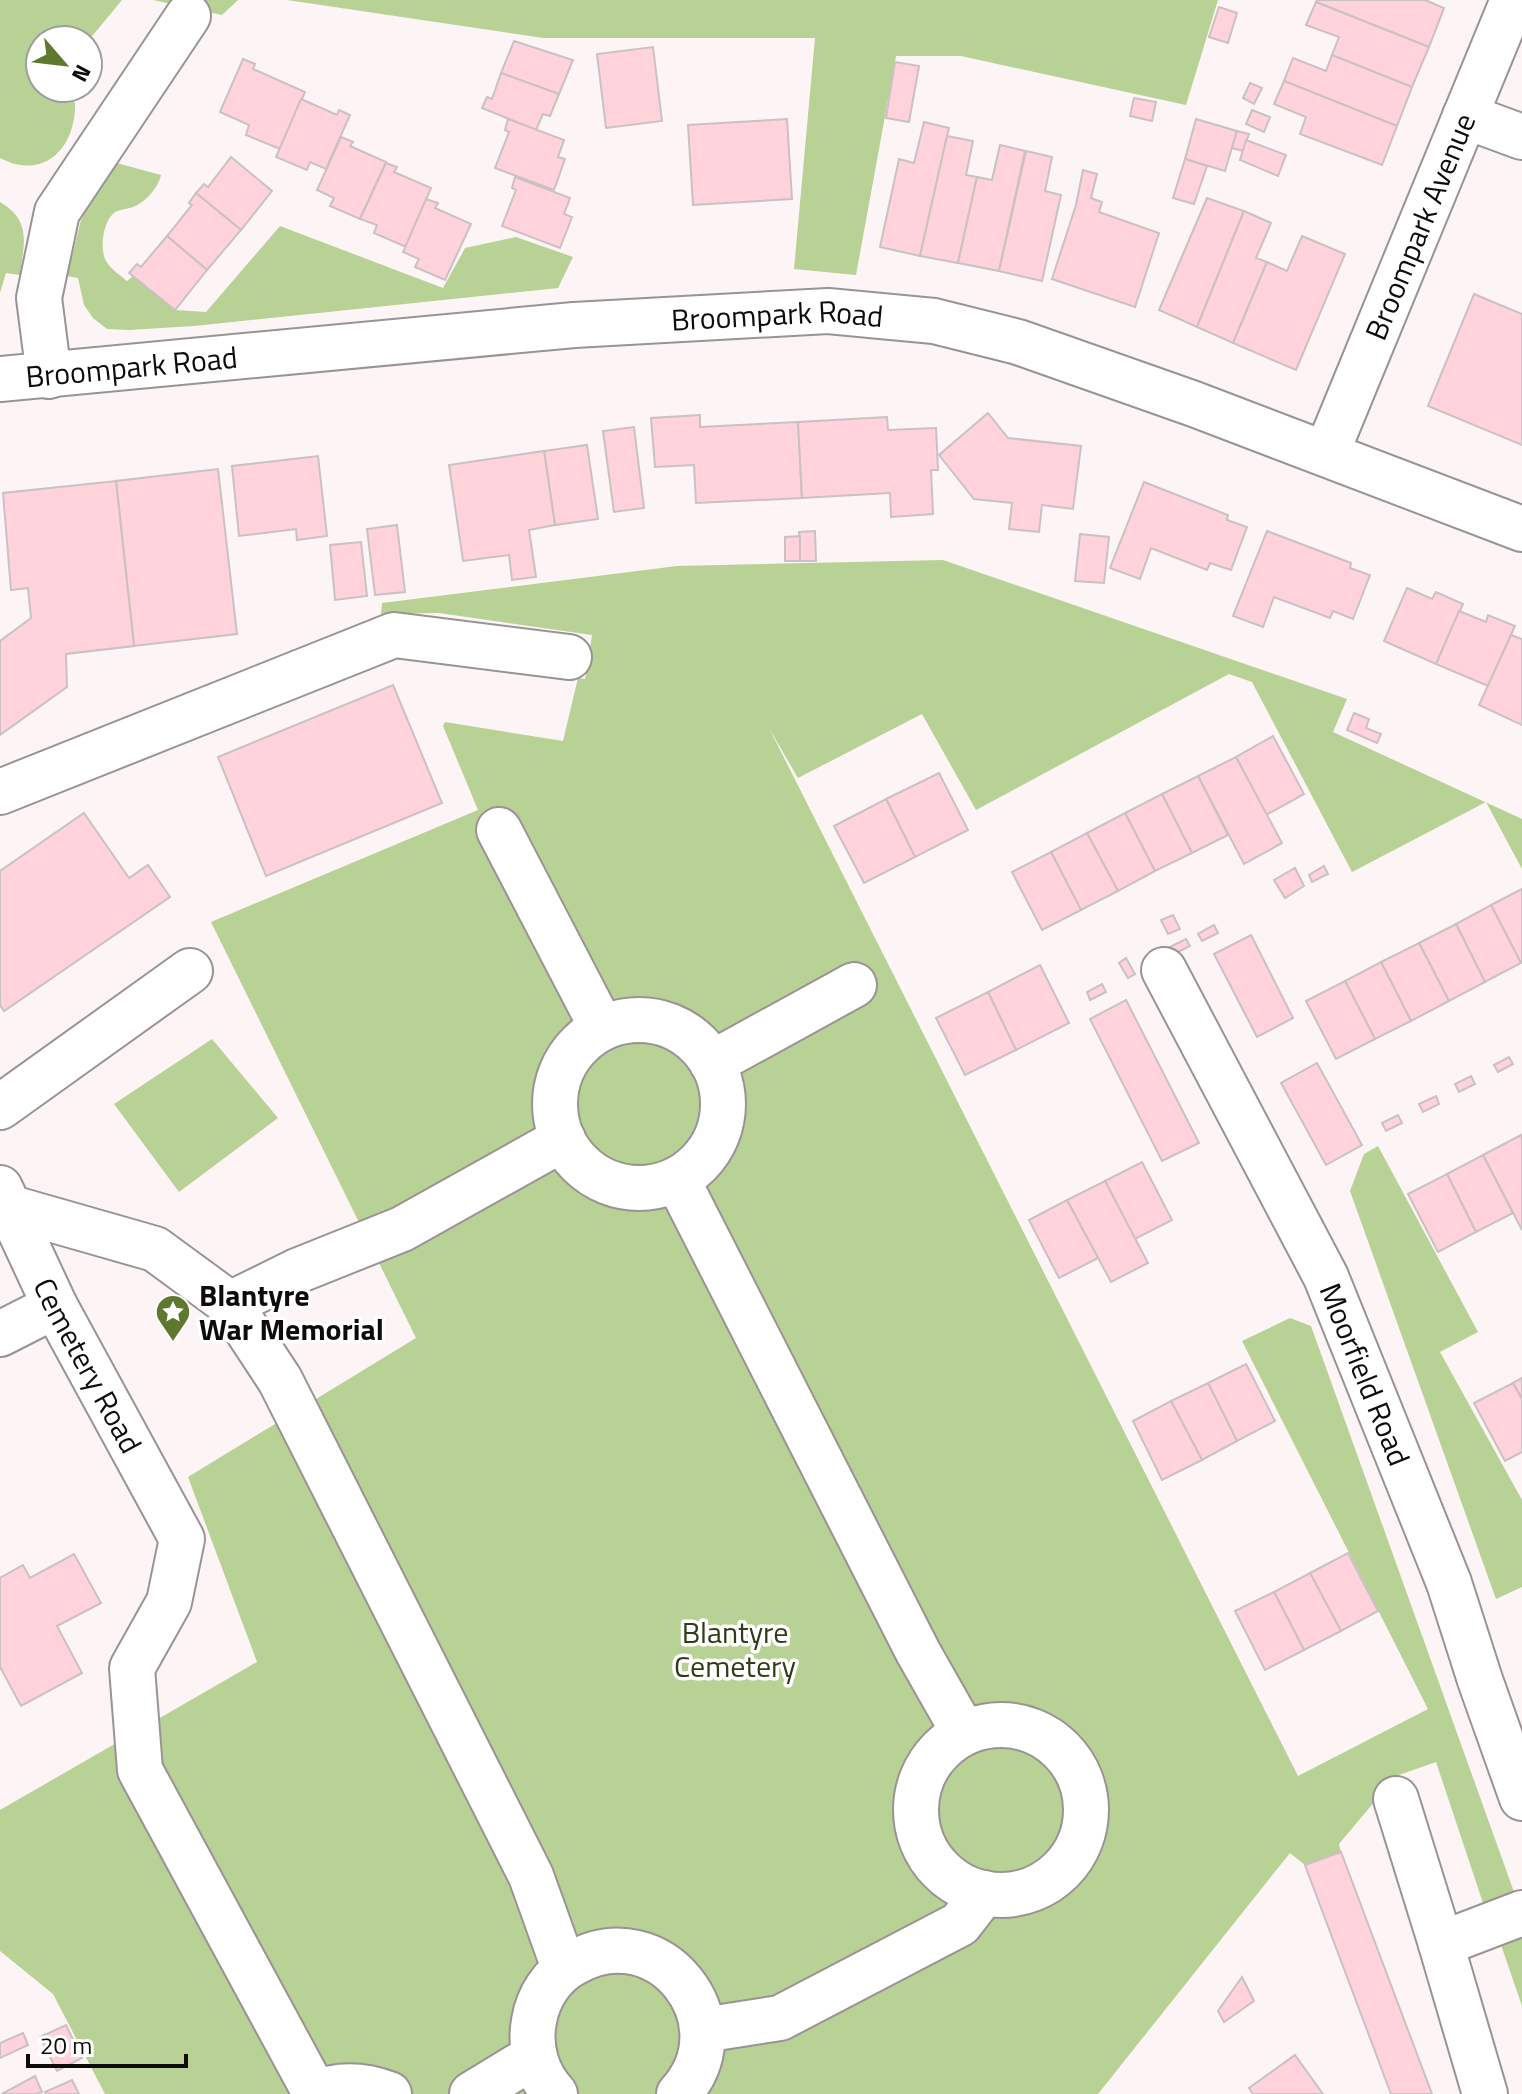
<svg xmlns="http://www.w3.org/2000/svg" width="1522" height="2094" font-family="'Titillium Web',sans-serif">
	<rect width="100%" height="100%" fill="#fdf4f6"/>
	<g fill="#b8d195">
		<path d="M0 0H122L88 41 40 40V88H58L75 103C76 148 44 181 0 158Z"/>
		<polygon points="153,0 238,0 222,15"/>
		<polygon points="287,0 1218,0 1186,105 961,56 896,56 856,275 794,269 815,38 543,38"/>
		<path d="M113 162 161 175C158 188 146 202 133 207 127 209 121 209 115 212 103 221 100 246 105 259 109 268 120 275 127 281L133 276 175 310 206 312 280 226 443 288 465 248 516 237 573 257 558 288 194 326 129 330 107 329 93 318 84 305 78 278 67 276 81 220Z"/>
		<path d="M0 202C32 221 24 243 20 275L6 273 0 293Z"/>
		<polygon points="943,560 1347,699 1333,732 1522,819 1522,869 1486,802 1352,872 1252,682 1229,674 976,810 922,714 798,778 769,728 1298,1776 1428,1709 1242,1341 1290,1318 1311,1326 1514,1892 1483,1903 1436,1762 1396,1776 1339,1844 1341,1852 1305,1865 1290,1853 1098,2094 105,2094 53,1994 0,1951 0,1810 257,1662 188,1477 416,1338 211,922 478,810 443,726 445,722 563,741 578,678 585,679 592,635 439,613 381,614 382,603 677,566"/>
		<polygon points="212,1039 278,1118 179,1192 114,1104"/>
		<polygon points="1378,1146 1478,1332 1440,1352 1522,1500 1522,1587 1496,1599 1350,1191 1364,1154"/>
		<polygon points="1522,1935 1522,2006 1500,1942"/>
	</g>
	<g fill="#ffd2dc" stroke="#cac1c3" stroke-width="2">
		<polygon points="1317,0 1425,0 1444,8 1429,47 1316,2"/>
		<polygon points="1316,2 1429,47 1412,87 1332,55 1339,37 1306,25"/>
		<polygon points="1219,7 1237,13 1228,43 1209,37"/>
		<polygon points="514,41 573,60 559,94 501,73"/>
		<polygon points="653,47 662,121 606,128 597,54"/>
		<polygon points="1332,55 1412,87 1397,126 1284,81 1293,58 1326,71"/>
		<polygon points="243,59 255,64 253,69 305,92 280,149 246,135 249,125 220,112"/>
		<polygon points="895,62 919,66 909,122 886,118"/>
		<polygon points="501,73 559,94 550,116 543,114 536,130 482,108 487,97 492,99"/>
		<polygon points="1284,81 1397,126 1382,165 1300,134 1306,117 1274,104"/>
		<polygon points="1250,83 1262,88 1254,104 1243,98"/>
		<polygon points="1134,98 1156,102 1152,121 1130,116"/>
		<polygon points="301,99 337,115 339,110 350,115 326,169 310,162 307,170 276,157"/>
		<polygon points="1252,110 1270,117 1264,132 1246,124"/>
		<polygon points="508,119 564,140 558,157 565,159 554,190 495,168 509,132 505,130"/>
		<polygon points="787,119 792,199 693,205 688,125"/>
		<polygon points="1196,119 1237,131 1225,171 1185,159"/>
		<polygon points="924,122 949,128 920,256 880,247 899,159 914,163"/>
		<polygon points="1237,131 1249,134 1243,151 1232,148"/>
		<polygon points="947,136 973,141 966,175 977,177 958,263 920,256"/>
		<polygon points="341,137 353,142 350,146 386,162 360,219 330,206 334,198 317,190"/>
		<polygon points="1246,140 1286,155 1278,176 1240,160"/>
		<polygon points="1000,145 1025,151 999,271 958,263 977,177 992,180"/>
		<polygon points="1026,151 1052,157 1045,191 1061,195 1042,281 999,271"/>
		<polygon points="231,157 272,191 241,230 196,193 204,184 208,187"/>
		<polygon points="1185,159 1207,166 1194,204 1173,198"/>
		<polygon points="386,163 397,167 394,172 431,188 406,247 374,233 377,225 360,219"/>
		<polygon points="1083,170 1097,174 1091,198 1102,202 1099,212 1159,233 1135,307 1052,279 1076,205"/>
		<polygon points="515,177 570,198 564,214 572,217 560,248 502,226 516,190 512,188"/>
		<polygon points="196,193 241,230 207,270 167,236 192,205 189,203"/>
		<polygon points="1207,198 1244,211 1197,327 1159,310"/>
		<polygon points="426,199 438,203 435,208 471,224 445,280 415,267 419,259 403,252"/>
		<polygon points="1244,211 1271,223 1256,258 1267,262 1233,343 1197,327"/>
		<polygon points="167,236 207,270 175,310 129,273 137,264 141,267"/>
		<polygon points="1302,236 1345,254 1296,370 1233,343 1267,262 1287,271"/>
		<polygon points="1474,294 1522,314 1522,445 1428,406"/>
		<polygon points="988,413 1008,438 1081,446 1073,509 1042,505 1039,532 1009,529 1012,503 974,499 939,455"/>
		<polygon points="700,415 700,427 798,422 802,498 696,503 694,465 655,467 651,418"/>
		<polygon points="887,417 888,430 936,428 938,470 931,470 933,514 891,517 890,493 802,498 798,422"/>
		<polygon points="634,427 644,508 614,512 603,431"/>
		<polygon points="587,445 598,519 555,525 544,451"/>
		<polygon points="544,451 555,525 529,530 536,577 512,580 509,555 463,561 449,465"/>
		<polygon points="318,456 327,536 297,540 296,529 239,536 232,466"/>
		<polygon points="218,469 237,634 134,646 116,481"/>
		<polygon points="116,481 134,646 66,654 67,687 0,735 0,641 31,618 28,588 11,590 3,493"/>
		<polygon points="1144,482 1228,515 1227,520 1247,527 1231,570 1210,563 1207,570 1151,548 1140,579 1110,568"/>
		<polygon points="397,525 405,592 375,595 367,529"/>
		<polygon points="815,531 816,561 800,561 799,532"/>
		<polygon points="1267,531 1351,563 1350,568 1370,575 1353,619 1333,611 1330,618 1274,597 1263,627 1233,616"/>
		<polygon points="1080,534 1109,537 1104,583 1075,581"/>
		<polygon points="800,536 800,561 785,561 785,537"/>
		<polygon points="361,542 367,596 335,600 330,545"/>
		<polygon points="1407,588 1432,599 1436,592 1463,604 1436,664 1384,641"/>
		<polygon points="1459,611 1486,622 1488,615 1515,626 1488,686 1436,664"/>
		<polygon points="1511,635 1522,639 1522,725 1479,705"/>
		<polygon points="393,685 442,803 266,876 218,757"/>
		<polygon points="1354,713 1369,719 1366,728 1381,734 1377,743 1347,730"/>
		<polygon points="1273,736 1304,794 1266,815 1236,757"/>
		<polygon points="1236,757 1282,843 1244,864 1198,776"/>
		<polygon points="939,773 968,830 915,857 886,799"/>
		<polygon points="1198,776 1228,835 1192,853 1162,794"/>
		<polygon points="1162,794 1192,853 1155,871 1125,813"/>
		<polygon points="886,799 915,857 864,883 834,826"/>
		<polygon points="84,813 129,878 148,865 170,897 4,1011 0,1005 0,871"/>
		<polygon points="1125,813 1155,871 1118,891 1087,833"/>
		<polygon points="1087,833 1118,891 1081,910 1051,852"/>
		<polygon points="1051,852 1081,910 1042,930 1012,872"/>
		<polygon points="1324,866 1328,874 1312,882 1309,875"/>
		<polygon points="1295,868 1304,886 1285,898 1274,880"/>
		<polygon points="1522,889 1522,963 1521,963 1491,905"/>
		<polygon points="1491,905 1521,963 1485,982 1456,924"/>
		<polygon points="1173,915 1180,929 1168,934 1161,920"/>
		<polygon points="1456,924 1485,982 1449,1001 1419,943"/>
		<polygon points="1214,925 1218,933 1202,941 1198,934"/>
		<polygon points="1251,935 1293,1018 1257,1037 1214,954"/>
		<polygon points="1186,939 1190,946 1174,954 1170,947"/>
		<polygon points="1419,943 1449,1001 1411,1021 1381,962"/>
		<polygon points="1126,958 1135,974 1128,978 1119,963"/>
		<polygon points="1381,962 1411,1021 1375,1039 1345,981"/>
		<polygon points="1040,965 1069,1023 1016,1050 988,992"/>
		<polygon points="1345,981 1375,1039 1336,1059 1306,1001"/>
		<polygon points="1102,984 1106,992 1090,1000 1087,992"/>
		<polygon points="988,992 1016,1050 965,1075 936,1018"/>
		<polygon points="1126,1000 1199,1143 1162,1161 1090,1019"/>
		<polygon points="1509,1057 1513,1064 1498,1072 1494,1065"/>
		<polygon points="1317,1063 1362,1145 1326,1165 1281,1083"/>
		<polygon points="1471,1076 1475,1084 1459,1092 1455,1084"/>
		<polygon points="1436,1096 1439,1104 1423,1112 1419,1104"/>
		<polygon points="1398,1115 1402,1123 1386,1131 1382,1123"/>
		<polygon points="1521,1135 1522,1138 1522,1230 1483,1155"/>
		<polygon points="1483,1155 1513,1213 1476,1232 1447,1174"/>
		<polygon points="1142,1162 1172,1220 1135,1239 1105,1181"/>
		<polygon points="1447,1174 1476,1232 1438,1252 1408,1194"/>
		<polygon points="1105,1181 1148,1263 1111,1282 1067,1200"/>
		<polygon points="1067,1200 1098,1258 1059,1278 1029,1220"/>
		<polygon points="1246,1364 1275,1421 1237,1441 1208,1383"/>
		<polygon points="1522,1378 1522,1399 1513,1383"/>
		<polygon points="1208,1383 1237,1441 1202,1460 1171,1401"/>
		<polygon points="1513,1383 1522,1399 1522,1452 1505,1461 1474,1403"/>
		<polygon points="1171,1401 1202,1460 1162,1480 1133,1421"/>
		<polygon points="1348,1553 1378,1611 1341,1631 1310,1573"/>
		<polygon points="74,1554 101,1603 57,1626 82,1673 21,1706 0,1667 0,1578 23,1565 30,1578"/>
		<polygon points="1310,1573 1341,1631 1304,1650 1274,1592"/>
		<polygon points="1274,1592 1304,1650 1265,1670 1235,1611"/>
		<polygon points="1341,1852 1432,2094 1391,2094 1305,1865"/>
		<polygon points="1242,1977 1254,2001 1224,2022 1218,2011"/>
		<polygon points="66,2025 82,2058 57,2071 40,2037"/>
		<polygon points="23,2033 28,2045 0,2058 0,2043"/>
		<polygon points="1295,2055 1323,2094 1253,2094 1249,2088"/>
		<polygon points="35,2076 42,2092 37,2094 2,2094"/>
		<polygon points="72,2080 79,2094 46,2094 45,2092"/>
	</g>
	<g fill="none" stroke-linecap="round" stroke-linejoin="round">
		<defs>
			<g id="minor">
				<polyline points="1465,116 1522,137"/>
				<polyline points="49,376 39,298 57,212 188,16"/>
				<path id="s1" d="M0 379 574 325 828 311 934 321 1018 342 1194 404 1522 529"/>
				<path id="s2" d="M1327 452 1513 0"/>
				<polyline points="0,792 394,635 569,657"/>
				<polyline points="499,830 602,1028"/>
				<path id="s3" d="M1164 970 1326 1277 1449 1583 1480 1680 1522 1798"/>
				<circle cx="639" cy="1104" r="84"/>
				<polyline points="712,1063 854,985"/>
				<polyline points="0,1107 190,971"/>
				<polyline points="677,1179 918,1652 964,1733"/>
				<path id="s4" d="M0 1188 55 1306 182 1539 169 1602 132 1668 140 1770 315 2093"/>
				<polyline points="8,1207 155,1249 230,1304 280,1380 531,1876 564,1968"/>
				<polyline points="230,1304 297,1271 402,1229 563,1139"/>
				<polyline points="0,1334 55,1306"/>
				<circle cx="1001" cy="1810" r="85"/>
				<polyline points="1396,1799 1441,1944"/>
				<polyline points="703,2030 780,2018 960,1924 984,1893"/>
				<path d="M313 2094C338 2083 363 2084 389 2094"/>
				<polyline points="472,2094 518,2066 535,2060"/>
				<path d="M555 2094C537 2075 529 2048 534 2021 538 1997 552 1975 574 1963 659 1914 745 2022 679 2094"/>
				<polyline points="1485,2094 1441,1944 1522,1913"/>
			</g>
		</defs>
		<use href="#minor" stroke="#9b9294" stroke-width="48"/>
		<use href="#minor" stroke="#fff" stroke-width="44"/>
	</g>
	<defs>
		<symbol id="sight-pin" viewBox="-11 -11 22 30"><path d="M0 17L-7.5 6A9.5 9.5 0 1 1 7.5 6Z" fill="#5e792d" stroke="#fff"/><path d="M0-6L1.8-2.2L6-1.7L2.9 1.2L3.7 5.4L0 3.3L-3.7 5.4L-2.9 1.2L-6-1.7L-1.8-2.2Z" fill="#fff"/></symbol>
	</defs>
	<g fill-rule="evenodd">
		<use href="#sight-pin" x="153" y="1292" width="40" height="54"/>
	</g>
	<g text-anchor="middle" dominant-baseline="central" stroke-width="7" stroke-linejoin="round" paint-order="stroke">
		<g font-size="30" fill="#0e0b0b" stroke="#fff">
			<text stroke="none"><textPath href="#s2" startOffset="244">Broompark Avenue</textPath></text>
			<text stroke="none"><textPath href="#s1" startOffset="780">Broompark Road</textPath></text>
			<text stroke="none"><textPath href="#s1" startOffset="132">Broompark Road</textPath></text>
			<text stroke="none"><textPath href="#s4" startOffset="198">Cemetery Road</textPath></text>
			<text stroke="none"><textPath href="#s3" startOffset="452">Moorfield Road</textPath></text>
		</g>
		<g font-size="30" font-weight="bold" fill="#0e0b0b" stroke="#fff" text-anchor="start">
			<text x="199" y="1295">Blantyre<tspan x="199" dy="34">War Memorial</tspan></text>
		</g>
		<g font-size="30" fill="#2f3d16" stroke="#fff">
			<text x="735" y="1632">Blantyre<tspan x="735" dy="34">Cemetery</tspan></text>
		</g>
	</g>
	<g transform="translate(64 64) rotate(118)"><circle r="38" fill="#ffffff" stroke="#9f9d9d" stroke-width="2"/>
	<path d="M0-6L14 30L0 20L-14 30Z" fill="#5e792d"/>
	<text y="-12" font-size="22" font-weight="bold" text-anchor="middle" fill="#0e0b0b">N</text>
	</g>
	<path d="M28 2054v12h158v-12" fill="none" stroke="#0e0b0b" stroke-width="4"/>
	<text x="40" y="2054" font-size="24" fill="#0e0b0b" stroke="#ffffff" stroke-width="6" paint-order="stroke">20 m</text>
</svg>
